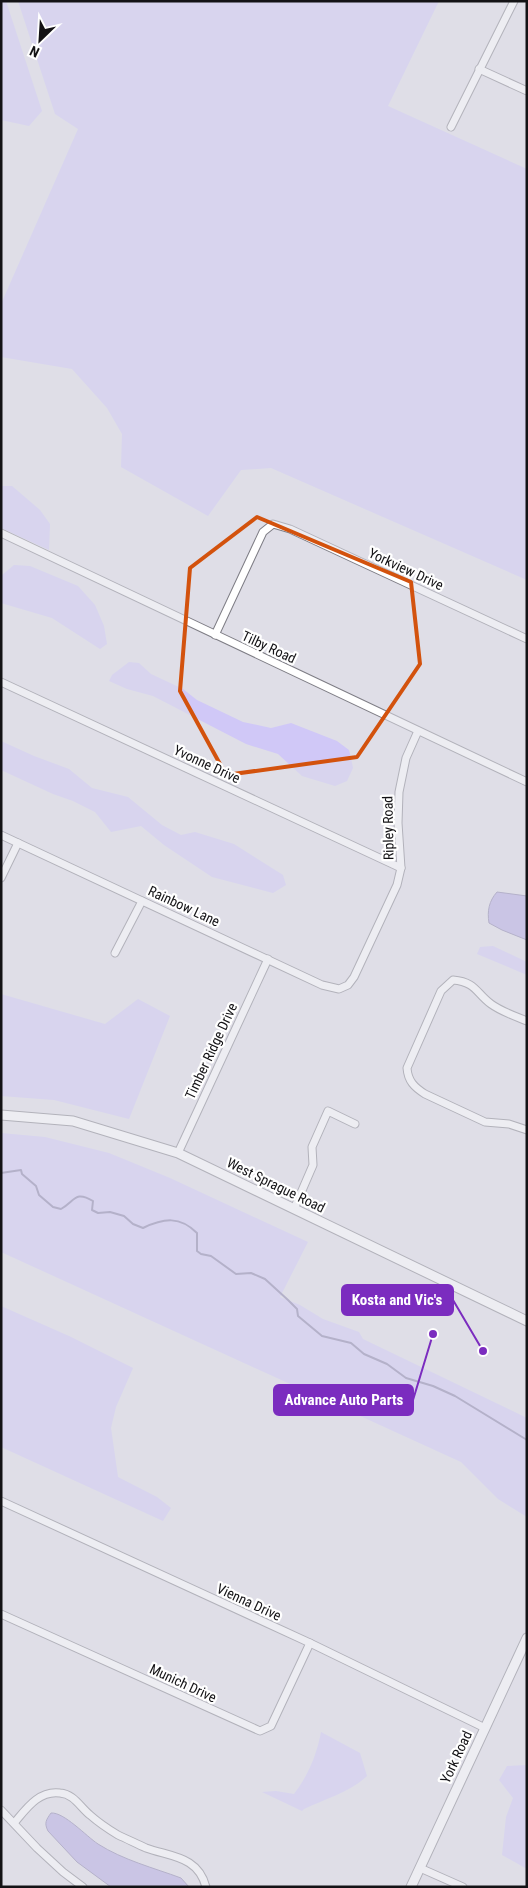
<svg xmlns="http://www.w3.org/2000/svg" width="528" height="1888" font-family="'Roboto Condensed',sans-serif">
	<rect width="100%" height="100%" fill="#dfdee7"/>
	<g fill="#d0c8f7">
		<polygon points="1,1 6,1 42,111 29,126 1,120"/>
		<polygon points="18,1 439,1 388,106 527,169 527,580 271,468 241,470 208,516 121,467 122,434 107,408 72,369 1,357 1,304 78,129 55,114"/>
		<polygon points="1,486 12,486 40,510 50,524 49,550 1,528"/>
		<polygon points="14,565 30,566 78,586 95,605 104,626 107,644 100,649 52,618 1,603 1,576"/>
		<polygon points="129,662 139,663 151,674 183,689 197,700 243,722 271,728 291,723 337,741 349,750 351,758 353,768 347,781 335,786 302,776 278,754 246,744 153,696 127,689 109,681 112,675"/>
		<polygon points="1,741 34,756 69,769 92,788 128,797 162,825 181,835 195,832 234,844 283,875 286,885 273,893 212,877 164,845 141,826 111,832 95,812 73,801 53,794 1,770"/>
		<polygon points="493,946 527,962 527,975 477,954 480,947"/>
		<polygon points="1,994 105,1024 138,999 170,1016 129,1119 54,1100 1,1096"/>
		<polygon points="1,1133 45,1137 109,1153 170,1178 308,1242 280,1297 300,1305 323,1319 359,1332 363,1339 527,1418 527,1517 498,1499 461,1462 1,1252"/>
		<polygon points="1,1306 69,1336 133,1368 116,1407 111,1428 118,1477 157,1497 171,1508 163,1521 1,1447"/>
		<path d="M321 1732 360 1753 367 1776C350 1792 325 1799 304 1809L302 1811 262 1792 276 1791 294 1794C308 1776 317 1754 321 1732Z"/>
		<polygon points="527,1765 527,1869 502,1855 506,1817 513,1798 499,1780 507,1766"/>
	</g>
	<g fill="#b2a7e3" stroke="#827aa5">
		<path d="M497 892 527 896V940L502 930 489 923C487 911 489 901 497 892Z"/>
		<path d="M51 1813C64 1812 86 1836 98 1844 123 1860 154 1868 181 1878L189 1887H111L77 1862 48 1831C44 1823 46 1820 51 1813Z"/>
	</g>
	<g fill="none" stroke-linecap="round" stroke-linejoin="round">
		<path stroke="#827aa5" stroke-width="2" d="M1 1173 21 1170 22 1174 36 1186 39 1195 53 1207 61 1209C75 1201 75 1190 93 1201L92 1210 98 1213 110 1212 124 1216 133 1224 143 1228C164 1218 180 1216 197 1233V1251L201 1254 211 1256 236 1274 251 1273 265 1279 288 1300 297 1309 298 1316 322 1336 351 1343 364 1354 387 1364 406 1378 433 1386 455 1396 527 1440"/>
		<defs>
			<g id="street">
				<polyline points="479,69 527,91"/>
				<polyline points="451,127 514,1"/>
				<polyline points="1,533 527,782"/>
				<polyline points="215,635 263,532 273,524 290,529 527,639"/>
				<polyline points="1,682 401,868"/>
				<polyline points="1,835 322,985 339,989 348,985 354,977 397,885 401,868 398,823 399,792 406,758 418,731"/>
				<polyline points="1,878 18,843"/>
				<polyline points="115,953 142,901"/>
				<path d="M527 1021C515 1016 502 1012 491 1004 476 993 476 982 453 980L441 991 407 1068C408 1081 414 1087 425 1094L485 1122 509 1124 527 1130"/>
				<polyline points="178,1153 268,959"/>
				<polyline points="294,1209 313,1165 312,1147 328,1111 355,1124"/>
				<polyline points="1,1501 310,1643 485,1728"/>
				<polyline points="1,1614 260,1731 271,1726 310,1643"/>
				<polyline points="1,1810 37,1848 63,1872 83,1887"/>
				<path d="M15 1822C26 1809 39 1790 60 1793 74 1794 80 1807 90 1815 99 1823 108 1829 118 1835 127 1839 137 1844 146 1848 171 1857 198 1856 206 1887"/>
				<polyline points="420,1868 463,1887"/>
			</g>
			<g id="secondary">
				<polyline points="1,1115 73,1121 178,1153 527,1321"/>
				<polyline points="411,1887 527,1638"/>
			</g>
		</defs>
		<use href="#street" stroke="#7e7d85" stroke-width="9"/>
		<use href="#secondary" stroke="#7e7d85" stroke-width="11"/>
		<use href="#street" stroke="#fff" stroke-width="7"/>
		<use href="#secondary" stroke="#fff" stroke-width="9"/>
	</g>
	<path d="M0 0H528V1888H0ZM257 517 411 582 420 664 357 757 226 775 180 691 190 568Z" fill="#dfdee7" fill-opacity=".55" fill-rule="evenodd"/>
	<path fill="none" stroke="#d3520d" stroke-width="4" stroke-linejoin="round" d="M257 517 411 582 420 664 357 757 226 775 180 691 190 568Z"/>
	<g text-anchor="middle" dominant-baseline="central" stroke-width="4.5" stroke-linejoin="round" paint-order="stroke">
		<g font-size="14" fill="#131215" stroke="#fff">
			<text transform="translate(406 569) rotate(25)">Yorkview Drive</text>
			<text transform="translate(269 647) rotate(25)">Tilby Road</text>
			<text transform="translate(207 764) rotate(25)">Yvonne Drive</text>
			<text transform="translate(388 828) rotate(-91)">Ripley Road</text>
			<text transform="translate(184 906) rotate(25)">Rainbow Lane</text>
			<text transform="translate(211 1051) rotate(-65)">Timber Ridge Drive</text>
			<text transform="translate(276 1185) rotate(26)">West Sprague Road</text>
			<text transform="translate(249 1602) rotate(25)">Vienna Drive</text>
			<text transform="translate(183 1683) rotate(25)">Munich Drive</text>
			<text transform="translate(456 1757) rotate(-65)">York Road</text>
		</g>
	</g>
	<path fill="none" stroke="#7b2cbf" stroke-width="2" d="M483 1351L453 1300M433 1334L413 1400"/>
	<g fill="#7b2cbf" stroke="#fff" stroke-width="2">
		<circle cx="483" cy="1351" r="5"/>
		<circle cx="433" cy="1334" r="5"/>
	</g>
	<g fill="#7b2cbf" stroke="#7b2cbf" stroke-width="2">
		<rect x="342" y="1285" width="111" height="30" rx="5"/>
		<rect x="274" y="1385" width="139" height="30" rx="5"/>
	</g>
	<g font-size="15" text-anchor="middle" font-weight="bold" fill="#fff">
		<text x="397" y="1305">Kosta and Vic's</text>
		<text x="344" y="1405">Advance Auto Parts</text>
	</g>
	<rect width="528" height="1888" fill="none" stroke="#131215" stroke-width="5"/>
	<g transform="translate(40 40) rotate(205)" stroke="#ffffff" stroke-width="4" paint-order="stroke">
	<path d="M0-4L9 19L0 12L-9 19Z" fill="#131215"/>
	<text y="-8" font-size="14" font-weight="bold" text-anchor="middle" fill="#131215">N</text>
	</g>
</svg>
